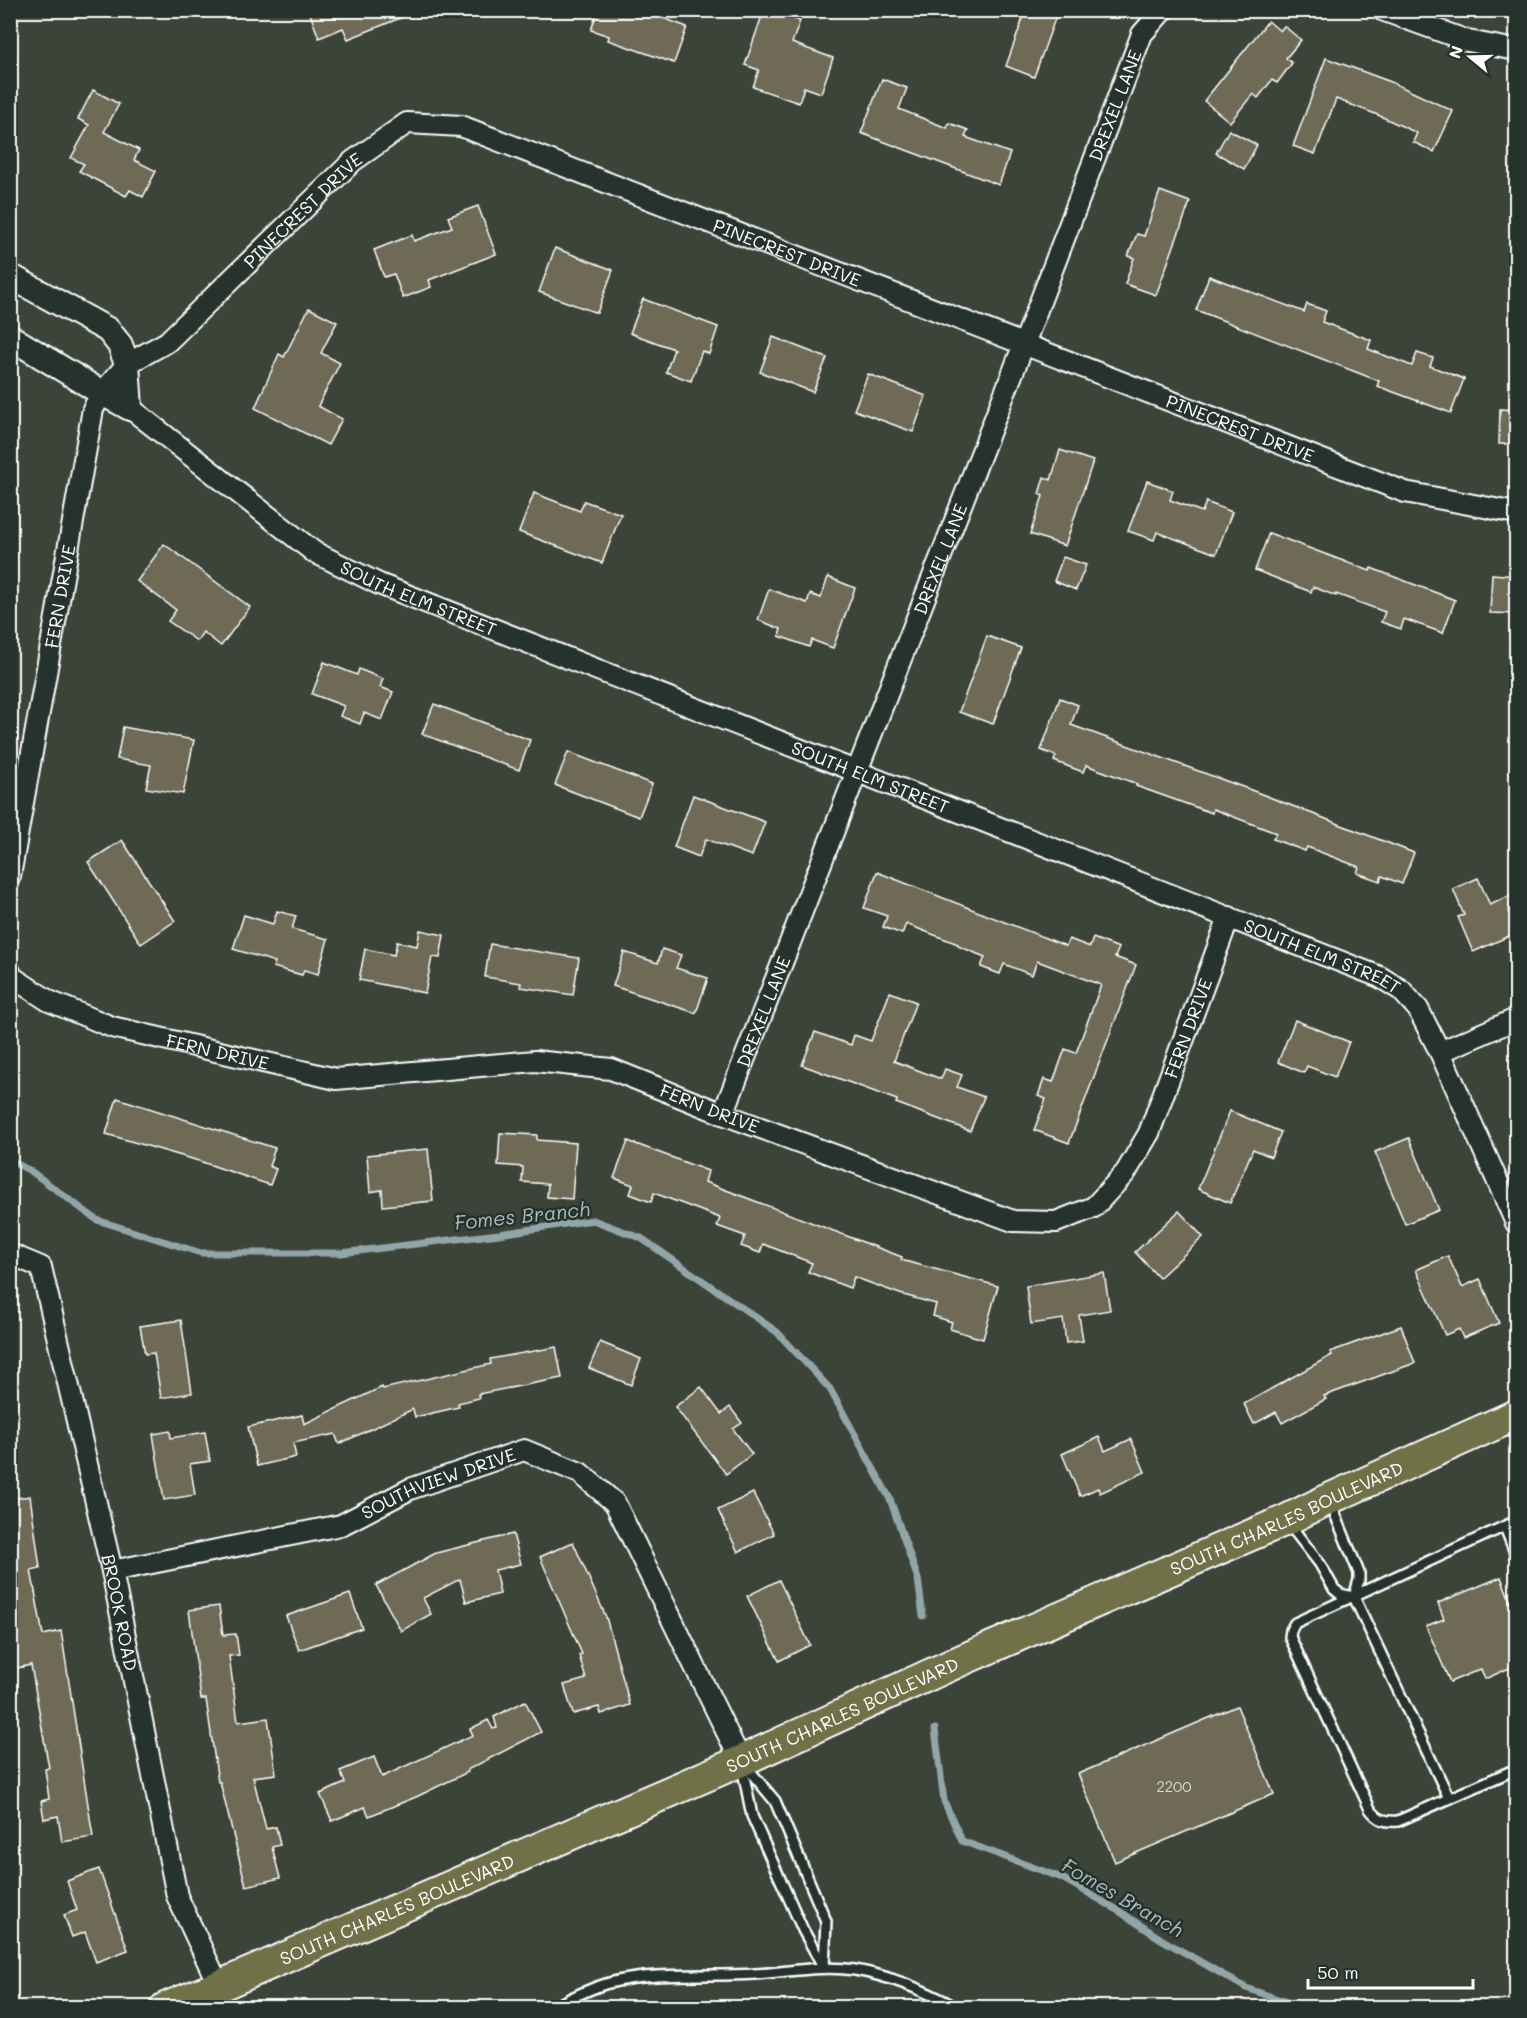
<svg xmlns="http://www.w3.org/2000/svg" width="1527" height="2018" font-family="Mali,sans-serif">
	<rect width="100%" height="100%" fill="#3c443a"/>
	<filter id="ink" filterUnits="userSpaceOnUse"><feTurbulence type="fractalNoise" baseFrequency=".0167" numOctaves="2"/><feDisplacementMap in="SourceGraphic" scale="12" xChannelSelector="R" yChannelSelector="G"/><feConvolveMatrix kernelMatrix="1 2 1 2 8 2 1 2 1" color-interpolation-filters="sRGB"/></filter>
	<g filter="url(#ink)">
		<g fill="none" stroke-linecap="round" stroke-linejoin="round">
			<g stroke="#92a6a9" stroke-width="7">
				<polyline points="10,1160 32,1172 97,1220 201,1253 341,1253 499,1234 593,1220 641,1238 777,1332 830,1389 890,1499 918,1579 923,1616"/>
				<polyline points="935,1729 944,1801 962,1841 1062,1878 1116,1909 1161,1939 1246,1988 1304,2008"/>
			</g>
		</g>
		<g fill="#6e6a57" stroke="#fff" stroke-width="1.5">
			<polygon points="320,10 418,10 418,11 348,39 343,28 319,38 310,14"/>
			<polygon points="598,10 642,10 687,27 674,63 608,40 609,36 591,30"/>
			<polygon points="764,10 771,10 800,21 792,43 833,58 821,93 804,87 799,103 753,87 759,70 745,65"/>
			<polygon points="1026,10 1040,10 1056,16 1034,77 1006,66"/>
			<polygon points="1268,21 1280,31 1284,26 1301,40 1286,58 1292,63 1277,83 1272,80 1258,98 1253,94 1230,122 1204,101"/>
			<polygon points="1326,58 1391,82 1453,111 1434,152 1413,142 1417,133 1378,115 1336,99 1315,154 1293,146"/>
			<polygon points="882,79 907,88 899,109 947,128 949,123 968,130 965,137 1010,153 999,185 861,133"/>
			<polygon points="93,90 119,104 104,132 139,150 134,160 156,171 143,197 130,190 126,196 79,171 84,164 71,158 89,125 78,119"/>
			<polygon points="1229,130 1257,145 1244,169 1216,153"/>
			<polygon points="1160,191 1190,202 1156,295 1125,284 1134,258 1128,256 1137,234 1144,236"/>
			<polygon points="478,206 496,254 429,280 431,287 403,298 394,274 384,277 374,250 412,235 414,241 452,227 448,217"/>
			<polygon points="555,248 613,270 597,313 539,292"/>
			<polygon points="1209,276 1304,312 1307,304 1326,311 1322,322 1371,340 1368,349 1412,366 1417,353 1433,358 1430,366 1464,379 1451,413 1377,386 1379,381 1196,310"/>
			<polygon points="643,299 718,327 709,354 702,351 691,381 666,372 674,349 630,333"/>
			<polygon points="309,308 337,322 321,353 340,363 318,406 342,419 328,445 255,408 279,354 284,357"/>
			<polygon points="773,337 827,358 813,392 760,372"/>
			<polygon points="868,374 926,396 913,432 854,410"/>
			<polygon points="1500,409 1516,410 1516,444 1499,444"/>
			<polygon points="1060,450 1093,461 1065,546 1030,534 1043,496 1039,494 1044,477 1051,480"/>
			<polygon points="1147,481 1173,491 1170,500 1202,512 1206,502 1232,512 1216,554 1157,532 1154,540 1128,531"/>
			<polygon points="534,493 580,511 584,501 621,514 602,563 519,532"/>
			<polygon points="1269,533 1370,571 1371,568 1455,600 1443,633 1404,619 1401,629 1381,622 1385,612 1336,594 1336,596 1313,587 1311,592 1255,570"/>
			<polygon points="164,544 250,607 221,646 203,632 197,641 168,621 176,610 137,581"/>
			<polygon points="1063,557 1086,565 1076,590 1054,581"/>
			<polygon points="1492,574 1516,576 1516,614 1490,613"/>
			<polygon points="828,577 855,588 833,648 812,640 809,647 779,636 781,629 758,620 769,589 807,603 810,594 821,598"/>
			<polygon points="987,636 1021,648 993,724 959,712"/>
			<polygon points="324,662 357,675 359,669 383,679 380,687 393,692 382,720 364,713 360,724 340,716 344,706 312,694"/>
			<polygon points="1060,698 1078,705 1071,725 1251,790 1414,853 1402,884 1382,876 1380,881 1357,873 1359,867 1307,847 1305,851 1273,839 1276,833 1213,809 1212,813 1136,786 1137,784 1086,765 1083,772 1054,761 1056,756 1041,750"/>
			<polygon points="434,704 530,740 519,770 422,734"/>
			<polygon points="123,727 194,740 183,794 146,788 151,765 117,759"/>
			<polygon points="568,752 652,784 639,817 555,785"/>
			<polygon points="693,795 765,822 752,856 706,839 699,857 674,847"/>
			<polygon points="122,840 175,921 141,944 88,862"/>
			<polygon points="877,872 1066,946 1069,939 1090,947 1093,938 1119,948 1115,957 1136,965 1069,1143 1034,1130 1046,1099 1038,1096 1044,1079 1053,1082 1065,1049 1076,1053 1101,985 1037,961 1032,975 1004,964 1000,974 981,967 985,957 958,946 958,944 906,924 902,934 883,927 887,916 864,908"/>
			<polygon points="1478,878 1490,905 1516,893 1516,933 1473,952 1458,917 1464,915 1453,889"/>
			<polygon points="277,911 296,916 292,929 328,939 318,974 304,970 302,975 273,967 275,962 233,949 244,915 273,924"/>
			<polygon points="420,930 444,935 440,958 432,957 425,993 359,980 365,949 394,955 397,942 417,946"/>
			<polygon points="490,944 579,958 573,995 520,987 521,983 485,977"/>
			<polygon points="662,949 681,955 676,968 708,978 696,1013 613,986 624,952 658,963"/>
			<polygon points="890,992 916,1002 894,1061 941,1079 945,1069 962,1075 957,1087 984,1097 970,1131 896,1103 897,1100 802,1065 815,1032 851,1045 854,1035 871,1041"/>
			<polygon points="1295,1020 1349,1042 1335,1077 1307,1066 1304,1073 1278,1062"/>
			<polygon points="117,1098 275,1148 269,1166 276,1169 270,1185 199,1161 106,1134"/>
			<polygon points="1230,1111 1281,1132 1271,1157 1253,1149 1230,1203 1198,1189"/>
			<polygon points="500,1133 537,1135 537,1140 576,1143 572,1199 547,1197 548,1184 522,1182 523,1167 498,1165"/>
			<polygon points="1409,1138 1439,1210 1405,1224 1375,1152"/>
			<polygon points="628,1141 708,1171 705,1182 902,1257 901,1260 998,1286 983,1339 950,1329 952,1322 933,1316 936,1304 900,1294 854,1277 850,1288 808,1272 812,1263 763,1244 760,1253 741,1246 745,1236 717,1226 720,1218 654,1193 651,1202 630,1194 633,1185 614,1178"/>
			<polygon points="428,1149 433,1201 383,1206 382,1190 370,1192 367,1155"/>
			<polygon points="1179,1211 1203,1237 1159,1278 1135,1252"/>
			<polygon points="1448,1256 1462,1287 1480,1279 1499,1323 1463,1338 1459,1329 1445,1335 1416,1270"/>
			<polygon points="1104,1273 1110,1310 1079,1315 1083,1341 1066,1343 1063,1319 1031,1324 1026,1286"/>
			<polygon points="181,1320 192,1393 161,1398 154,1353 145,1354 140,1326"/>
			<polygon points="1401,1326 1415,1363 1324,1396 1326,1399 1282,1423 1276,1412 1254,1424 1244,1404 1332,1355 1330,1352"/>
			<polygon points="600,1342 641,1359 631,1385 589,1368"/>
			<polygon points="556,1347 562,1378 478,1394 479,1398 458,1403 459,1407 415,1417 413,1409 339,1444 335,1434 293,1443 296,1457 257,1466 248,1427 302,1415 304,1424 382,1387 383,1389 491,1364 490,1359"/>
			<polygon points="701,1387 721,1414 730,1407 742,1423 733,1429 752,1454 726,1474 675,1407"/>
			<polygon points="170,1431 171,1438 205,1432 210,1461 190,1464 195,1495 164,1500 153,1434"/>
			<polygon points="1099,1437 1105,1451 1131,1439 1145,1472 1100,1493 1098,1488 1080,1496 1062,1454"/>
			<polygon points="753,1493 774,1534 738,1552 718,1510"/>
			<polygon points="30,1496 40,1568 31,1570 43,1635 61,1631 93,1837 62,1842 58,1816 44,1819 41,1801 49,1799 45,1769 49,1768 31,1665 17,1668 10,1635 10,1499"/>
			<polygon points="513,1534 521,1564 495,1570 500,1594 466,1602 460,1579 423,1598 431,1614 401,1631 376,1585 436,1553"/>
			<polygon points="573,1542 606,1617 630,1705 601,1714 599,1707 573,1714 564,1685 586,1679 579,1655 582,1654 540,1557"/>
			<polygon points="1501,1577 1511,1603 1516,1601 1516,1665 1485,1679 1481,1669 1450,1682 1426,1626 1444,1619 1438,1603"/>
			<polygon points="779,1580 810,1645 779,1661 747,1596"/>
			<polygon points="350,1594 362,1628 299,1650 286,1616"/>
			<polygon points="219,1606 223,1635 236,1634 239,1655 229,1656 238,1722 268,1718 276,1774 253,1777 266,1829 276,1827 280,1845 272,1847 280,1878 246,1886 220,1782 218,1782 206,1699 201,1699 189,1610"/>
			<polygon points="525,1701 541,1732 467,1770 468,1772 416,1797 369,1816 365,1807 332,1821 320,1794 345,1783 340,1771 374,1757 382,1777 473,1735 470,1729 488,1720 493,1729 497,1728 494,1717"/>
			<polygon points="1237,1706 1274,1794 1115,1862 1078,1774"/>
			<polygon points="99,1869 128,1950 96,1962 85,1932 72,1937 64,1915 77,1910 67,1881"/>
		</g>
		<g fill="none" stroke-linecap="round" stroke-linejoin="round">
			<defs>
				<g id="service">
					<polyline points="1331,1504 1359,1573 1359,1580 1354,1597 1449,1798"/>
					<path d="M1516 1521 1295 1623 1291 1630 1290 1637 1370 1809C1378 1820 1385 1822 1398 1821L1516 1769"/>
					<polyline points="1289,1524 1320,1564 1334,1589 1340,1594 1353,1597"/>
					<polyline points="1505,1527 1516,1555"/>
					<polyline points="744,1764 775,1801 826,1921 824,1968"/>
					<polyline points="742,1766 752,1816 803,1930 823,1966"/>
					<path d="M551 2008C570 1999 589 1988 609 1983 655 1971 708 1977 755 1974 788 1972 822 1965 855 1970 890 1976 926 1991 957 2008"/>
				</g>
				<g id="minor">
					<polyline points="1382,10 1468,41 1516,50"/>
					<path id="s1" d="M130 408 314 552 379 584 1380 977 1401 990 1418 1009 1440 1052 1516 1223"/>
					<path id="s2" d="M10 876 93 409 102 393 127 364 167 342 353 161 407 123 461 126 1405 492 1516 513"/>
					<path id="s3" d="M10 972 12 977 49 1001 112 1027 336 1079 535 1061 611 1069 723 1114 1013 1221 1056 1222 1094 1207 1126 1172 1149 1133 1229 917"/>
					<polyline points="1440,1052 1516,1019"/>
					<path id="s4" d="M723 1114 1024 344 1142 34 1163 10"/>
					<path id="s5" d="M10 1254 41 1267 112 1571 177 1896 219 1986"/>
					<path id="s6" d="M112 1571 341 1525 410 1489 524 1450 580 1473 615 1503 741 1761"/>
				</g>
				<g id="tertiary">
					<polyline points="10,276 108,330 120,345 127,364 130,408"/>
					<polyline points="10,337 102,393 130,408"/>
				</g>
				<g id="primary">
					<path id="s7" d="M165 2008 219 1986 741 1761 962 1660 1286 1520 1329 1499 1516 1415"/>
				</g>
			</defs>
			<use href="#service" stroke="#fff" stroke-width="14"/>
			<use href="#minor" stroke="#fff" stroke-width="24"/>
			<use href="#tertiary" stroke="#fff" stroke-width="28"/>
			<use href="#primary" stroke="#fff" stroke-width="34"/>
			<use href="#service" stroke="#26332d" stroke-width="9"/>
			<use href="#minor" stroke="#26332d" stroke-width="20"/>
			<use href="#tertiary" stroke="#26332d" stroke-width="24"/>
			<use href="#primary" stroke="#70704a" stroke-width="30"/>
		</g>
	</g>
	<g text-anchor="middle" dominant-baseline="central" stroke-width="5" stroke-linejoin="round" paint-order="stroke">
		<g font-size="15" fill="#dbdad5">
			<text x="1174" y="1786">2200</text>
		</g>
		<g font-size="18" fill="#fff" stroke="#26332d">
			<text stroke="none"><textPath href="#s4" startOffset="1082">DREXEL LANE</textPath></text>
			<text stroke="none"><textPath href="#s2" startOffset="766">PINECREST DRIVE</textPath></text>
			<text stroke="none"><textPath href="#s2" startOffset="1306">PINECREST DRIVE</textPath></text>
			<text stroke="none"><textPath href="#s2" startOffset="1792">PINECREST DRIVE</textPath></text>
			<text stroke="none"><textPath href="#s4" startOffset="596">DREXEL LANE</textPath></text>
			<text stroke="none"><textPath href="#s2" startOffset="284">FERN DRIVE</textPath></text>
			<text stroke="none"><textPath href="#s1" startOffset="348">SOUTH ELM STREET</textPath></text>
			<text stroke="none"><textPath href="#s1" startOffset="834">SOUTH ELM STREET</textPath></text>
			<text stroke="none"><textPath href="#s1" startOffset="1320">SOUTH ELM STREET</textPath></text>
			<text stroke="none"><textPath href="#s4" startOffset="110">DREXEL LANE</textPath></text>
			<text stroke="none"><textPath href="#s3" startOffset="1342">FERN DRIVE</textPath></text>
			<text stroke="none"><textPath href="#s3" startOffset="226">FERN DRIVE</textPath></text>
			<text stroke="none"><textPath href="#s3" startOffset="730">FERN DRIVE</textPath></text>
			<text stroke="none"><textPath href="#s6" startOffset="340">SOUTHVIEW DRIVE</textPath></text>
			<text stroke="none"><textPath href="#s7" startOffset="1224">SOUTH CHARLES BOULEVARD</textPath></text>
			<text stroke="none"><textPath href="#s5" startOffset="388">BROOK ROAD</textPath></text>
			<text stroke="none"><textPath href="#s7" startOffset="738">SOUTH CHARLES BOULEVARD</textPath></text>
			<text stroke="none"><textPath href="#s7" startOffset="252">SOUTH CHARLES BOULEVARD</textPath></text>
		</g>
		<g font-size="20" font-style="italic" fill="#adbcbf" stroke="#26332d">
			<text transform="translate(522 1215) rotate(-6)">Fomes Branch</text>
			<text transform="translate(1123 1897) rotate(30)">Fomes Branch</text>
		</g>
	</g>
	<rect width="1527" height="2018" fill="none" stroke="#26332d" stroke-width="36"/>
	<rect x="18" y="18" width="1491" height="1982" fill="none" stroke="#fff" stroke-width="2" filter="url(#ink)"/>
	<g transform="translate(1470 57) rotate(289)" stroke="#26332d" stroke-width="4.5" paint-order="stroke">
	<path d="M0-4.5L10 22L0 15L-10 22Z" fill="#ffffff"/>
	<text y="-9" font-size="16" font-weight="bold" text-anchor="middle" fill="#ffffff">N</text>
	</g>
	<path d="M1308 1979v9h165v-9" fill="none" stroke="#ffffff" stroke-width="3"/>
	<text x="1317" y="1979" font-size="18" fill="#ffffff" stroke="#26332d" stroke-width="4.5" paint-order="stroke">50 m</text>
</svg>
